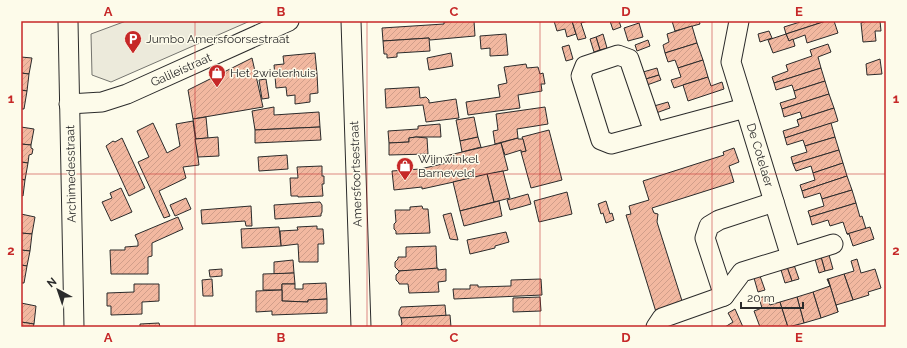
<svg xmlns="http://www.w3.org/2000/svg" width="907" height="348" font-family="Raleway,sans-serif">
	<defs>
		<pattern id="building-hatch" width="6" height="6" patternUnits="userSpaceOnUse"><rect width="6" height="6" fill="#f2b8a0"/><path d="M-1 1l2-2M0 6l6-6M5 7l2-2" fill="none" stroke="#d09e8a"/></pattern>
	</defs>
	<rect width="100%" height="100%" fill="#fdfbea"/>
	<polygon fill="#eceadb" stroke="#74746e" points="126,21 250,21 111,82 92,75 91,34"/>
	<g fill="url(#building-hatch)" stroke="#2b2b2b">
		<polygon points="457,21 474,21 475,36 430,40 429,38 383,41 382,28 444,24 444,22"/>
		<polygon points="554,21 572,21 576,34 567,37 565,29 557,31"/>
		<polygon points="572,21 588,21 581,23 586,38 578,40"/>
		<polygon points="610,21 619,21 621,27 613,30"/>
		<polygon points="672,21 699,21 700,24 675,31"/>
		<polygon points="800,21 826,21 786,34 784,27 800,22"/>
		<polygon points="826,21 834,21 838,33 807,43 805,35 789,41 786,34"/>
		<polygon points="866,21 880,21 881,31 875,31 876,41 863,42 861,23"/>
		<polygon points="639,23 643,37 628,41 624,28"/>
		<polygon points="692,26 697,43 665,53 663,45 669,42 667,34"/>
		<polygon points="769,31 772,38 760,42 758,34"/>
		<polygon points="506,34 508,55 490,56 490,48 481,49 480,36"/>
		<polygon points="603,34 607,48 600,50 596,37"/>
		<polygon points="786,34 789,41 793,39 795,46 773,53 768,40"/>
		<polygon points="596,37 600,50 594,52 590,39"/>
		<polygon points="429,38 430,51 397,53 397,57 387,58 387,54 384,54 383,41"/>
		<polygon points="648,40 650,46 637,51 635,45"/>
		<polygon points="697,43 703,60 678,68 675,60 668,62 665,53"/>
		<polygon points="828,44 831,52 818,57 821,68 774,83 772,77 788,71 786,65 812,56 810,50"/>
		<polygon points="569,45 573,59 566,61 562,47"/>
		<polygon points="315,53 317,74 275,76 274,65 284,64 283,56"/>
		<polygon points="451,53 453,66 429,70 427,58"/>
		<polygon points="21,57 32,58 29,74 21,73"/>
		<polygon points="252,58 263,107 193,119 188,90"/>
		<polygon points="880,59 882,74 867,75 866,64"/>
		<polygon points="703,60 708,77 674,88 671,80 681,77 678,68"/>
		<polygon points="526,64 527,68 538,67 540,74 543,73 545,84 541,84 542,91 518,95 520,108 468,115 466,102 500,97 498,85 507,83 504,67"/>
		<polygon points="657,68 659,75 646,79 643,72"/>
		<polygon points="821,68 825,81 794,91 792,85 776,90 774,83"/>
		<polygon points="21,73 29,74 27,91 21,90"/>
		<polygon points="317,74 318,93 310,94 310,102 295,104 295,95 287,96 286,87 276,88 275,76"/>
		<polygon points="659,75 661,80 647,85 646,79"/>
		<polygon points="708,77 711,86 722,82 724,89 688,101 683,85"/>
		<polygon points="266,79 269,98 262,99 259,80"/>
		<polygon points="825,81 829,94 782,109 780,103 796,98 794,91"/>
		<polygon points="419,87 420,98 426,97 429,100 429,103 456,99 459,118 426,122 423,105 386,108 385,89"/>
		<polygon points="21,90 27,91 24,109 21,109"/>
		<polygon points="829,94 834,108 797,120 802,118 800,112 784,117 782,109"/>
		<polygon points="668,102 670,108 656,113 654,106"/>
		<polygon points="274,107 274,115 319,112 320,127 255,130 252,111"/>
		<polygon points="545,107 548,124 517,129 518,138 495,144 493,131 498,130 496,114"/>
		<polygon points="834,108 838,121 785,138 783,131 799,126 797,120"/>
		<polygon points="206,117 208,138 196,139 193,119"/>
		<polygon points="474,117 478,137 460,141 456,120"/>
		<polygon points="193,121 199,165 183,167 186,178 159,191 170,216 164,218 138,162 149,157 137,131 153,123 167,153 180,146 176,124"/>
		<polygon points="831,123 835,137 805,146 803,140 787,145 785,138"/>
		<polygon points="440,124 441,137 416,137 409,138 409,142 389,143 388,131 418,129 418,126"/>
		<polygon points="21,127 34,129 31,145 21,144"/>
		<polygon points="320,127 321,140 255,143 255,130"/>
		<polygon points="549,130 562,180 531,188 521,152 526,151 522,137"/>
		<polygon points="218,137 219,156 198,157 195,139"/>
		<polygon points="416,137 427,138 428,154 389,155 389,143 409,142 409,138"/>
		<polygon points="478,137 481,147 462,152 460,141"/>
		<polygon points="835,137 839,150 793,164 791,157 807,152 805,146"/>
		<polygon points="122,138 145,188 129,196 106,146 113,141 115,142"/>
		<polygon points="518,138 518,139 523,139 526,151 521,152 521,150 505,155 501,143 500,143"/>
		<polygon points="501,143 508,170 422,189 422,187 394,190 392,171 420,169 447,163 445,156"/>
		<polygon points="21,144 31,145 31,148 33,149 32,154 29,155 28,163 21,162"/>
		<polygon points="734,148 739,162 729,166 734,182 652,208 654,213 658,214 657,222 683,304 656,312 626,215 631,214 629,206 649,200 643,181 724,155 723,152"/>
		<polygon points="839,150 843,163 813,173 811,166 796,171 793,164"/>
		<polygon points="287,155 288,169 259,171 258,157"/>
		<polygon points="21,162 28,163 25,180 21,179"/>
		<polygon points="843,163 847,176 802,191 800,185 815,180 813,173"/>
		<polygon points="322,166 322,176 324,176 324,184 322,184 323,196 298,197 298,196 291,196 290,178 298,178 297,167"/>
		<polygon points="503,171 510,198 494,202 487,174"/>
		<polygon points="487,174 494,202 460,211 453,182"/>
		<polygon points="847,176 852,190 822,199 820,193 804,198 802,191"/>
		<polygon points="21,179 25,180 23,196 21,195"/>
		<polygon points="121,188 132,212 111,221 102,202 112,198 110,193"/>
		<polygon points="852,190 856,203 810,217 808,211 824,206 822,199"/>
		<polygon points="567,192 572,214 539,222 534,201"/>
		<polygon points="528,194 531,204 510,210 507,200"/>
		<polygon points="186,198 191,209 175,216 170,205"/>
		<polygon points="499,201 502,216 464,226 460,211"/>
		<polygon points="606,201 610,214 612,213 614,220 606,223 603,213 601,214 598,204"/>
		<polygon points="320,202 322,205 322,212 321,214 321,216 275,219 274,205"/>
		<polygon points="856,203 860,217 862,216 866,229 847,234 843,222 830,226 828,220 812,225 810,217"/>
		<polygon points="251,206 252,226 246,226 245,221 202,224 201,210"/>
		<polygon points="422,206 423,209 428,209 430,233 396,234 396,231 394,229 394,224 396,222 395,210 410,210 410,207"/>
		<polygon points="451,213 458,240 450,239 443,215"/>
		<polygon points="21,214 35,217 32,234 21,233"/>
		<polygon points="178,217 183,229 152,243 152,256 148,257 148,274 111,274 110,250 125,250 125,247 138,246 138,242 135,235"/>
		<polygon points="317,226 317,229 323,229 324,244 318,244 318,262 299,262 298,244 281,246 280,231 298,230 297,227"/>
		<polygon points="279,227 281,246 242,248 241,229"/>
		<polygon points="870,227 874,239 853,246 849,234 847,234"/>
		<polygon points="506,232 509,242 495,246 495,248 470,254 467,240"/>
		<polygon points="21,233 32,234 30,251 21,250"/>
		<polygon points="436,246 437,269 399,271 395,267 395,262 398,259 398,257 406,257 406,247"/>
		<polygon points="21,250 30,251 27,266 21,265"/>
		<polygon points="829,255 833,269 825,271 821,257"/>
		<polygon points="821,257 825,271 819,273 815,259"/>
		<polygon points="857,259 861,273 875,269 881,288 868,292 869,295 853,300 844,274 854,271 851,261"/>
		<polygon points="293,260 294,273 274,274 274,262"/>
		<polygon points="21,265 27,266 24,283 21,283"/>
		<polygon points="794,265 799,279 792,281 787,267"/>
		<polygon points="787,267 792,281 785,283 781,270"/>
		<polygon points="438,268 438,270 446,269 446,281 438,282 439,292 409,293 408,284 399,284 399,283 396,280 396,275 399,272 399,271"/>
		<polygon points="222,269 222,276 210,277 209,270"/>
		<polygon points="294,273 295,284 282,284 282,290 263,290 263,274"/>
		<polygon points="844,274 853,300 836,305 838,312 828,279"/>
		<polygon points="760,276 765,290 758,292 754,278"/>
		<polygon points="212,279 213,296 203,296 202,280"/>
		<polygon points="541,279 542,295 454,299 453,289 470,289 470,285 478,285 478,287 511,286 511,280"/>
		<polygon points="827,279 828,279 838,312 821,318 813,292 830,286"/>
		<polygon points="326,283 327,299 308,300 308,302 282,301 282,284 295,284 295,289 303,289 303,284"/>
		<polygon points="134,284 159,284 159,301 142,302 142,314 111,315 111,306 107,306 107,293 134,292"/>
		<polygon points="282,290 282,301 308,302 308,300 327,299 327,313 272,315 272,311 256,312 256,291"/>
		<polygon points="813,292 821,318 804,323 797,297"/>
		<polygon points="766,296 770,305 780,302 788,327 760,327 754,311 762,308 759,298"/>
		<polygon points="540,297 541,311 513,312 513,298"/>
		<polygon points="797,297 804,323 788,327 780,302"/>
		<polygon points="21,303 36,306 34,324 21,322"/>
		<polygon points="445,305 446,316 401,318 399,315 399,311 401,307"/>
		<polygon points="735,309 743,327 725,327 733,322 728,313"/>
		<polygon points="450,315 451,327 400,327 402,324 401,318"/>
		<polygon points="21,322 34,324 33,327 21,327"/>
		<polygon points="159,323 160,327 140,327 140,324"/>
	</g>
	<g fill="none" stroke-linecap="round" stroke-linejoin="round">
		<defs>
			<g id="street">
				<polyline points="68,21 74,327"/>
				<polyline points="351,21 361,327"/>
				<polyline points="69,104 102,102 127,94 289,21"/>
				<polyline points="654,132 629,59 618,55 585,66 581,76 601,140 611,144 745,108"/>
				<polyline points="791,257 833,244"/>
				<polyline points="724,296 705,238 709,226 719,220 774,202"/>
				<polyline points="656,327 662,318 724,296 742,272 791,257 731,62 739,21"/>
			</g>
		</defs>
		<use href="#street" stroke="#2b2b2b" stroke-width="21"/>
		<use href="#street" stroke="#fdfbea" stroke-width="19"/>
	</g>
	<path fill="none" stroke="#c62828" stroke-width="1" stroke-opacity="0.55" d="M195 21V327M367 21V327M540 21V327M712 21V327M21 174H886"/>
	<defs>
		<symbol id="parking-pin" viewBox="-11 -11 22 30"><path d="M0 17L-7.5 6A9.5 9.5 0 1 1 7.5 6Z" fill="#c62828" stroke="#fdfbea"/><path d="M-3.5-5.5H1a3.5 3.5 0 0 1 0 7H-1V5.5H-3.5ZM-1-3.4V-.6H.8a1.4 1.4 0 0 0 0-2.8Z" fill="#fff"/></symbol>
		<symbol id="shop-pin" viewBox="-11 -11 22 30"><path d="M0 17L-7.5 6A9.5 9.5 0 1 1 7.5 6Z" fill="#c62828" stroke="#fdfbea"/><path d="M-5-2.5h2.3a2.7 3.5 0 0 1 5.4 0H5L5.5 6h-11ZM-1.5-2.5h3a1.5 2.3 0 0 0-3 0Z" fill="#fff"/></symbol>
	</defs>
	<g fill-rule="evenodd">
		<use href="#parking-pin" x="123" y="29" width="20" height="27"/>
		<use href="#shop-pin" x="207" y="63" width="20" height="27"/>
		<use href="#shop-pin" x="395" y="156" width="20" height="27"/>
	</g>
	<g text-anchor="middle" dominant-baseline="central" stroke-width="3" stroke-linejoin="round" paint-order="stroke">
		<g font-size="12" fill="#2b2b2b" stroke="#fdfbea" text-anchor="start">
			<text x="146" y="39">Jumbo Amersfoorsestraat</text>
			<text x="230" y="73">Het 2wielerhuis</text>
			<text x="418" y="159">Wijnwinkel<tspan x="418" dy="14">Barneveld</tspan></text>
		</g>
		<g font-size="12" fill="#2b2b2b" stroke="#fdfbea">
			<text transform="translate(181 70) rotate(-24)">Galileistraat</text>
			<text transform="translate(760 155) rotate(73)">De Cotelaer</text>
			<text transform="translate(71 174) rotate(-91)">Archimedesstraat</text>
			<text transform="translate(356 174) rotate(-92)">Amersfoortsestraat</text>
		</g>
	</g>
	<rect width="907" height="348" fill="none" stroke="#fdfbea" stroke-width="44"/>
	<g transform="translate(58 290) rotate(320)" stroke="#fdfbea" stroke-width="3" paint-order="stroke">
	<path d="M0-3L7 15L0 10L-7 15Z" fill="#2b2b2b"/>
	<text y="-6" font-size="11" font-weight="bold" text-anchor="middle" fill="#2b2b2b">N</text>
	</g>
	<path d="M741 302v6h62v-6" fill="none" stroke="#2b2b2b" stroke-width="2"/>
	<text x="747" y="302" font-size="12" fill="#2b2b2b" stroke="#fdfbea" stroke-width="3" paint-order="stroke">20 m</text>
	<rect x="22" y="22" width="863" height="304" fill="none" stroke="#c62828" stroke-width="1.5"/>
	<g font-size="13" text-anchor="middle" font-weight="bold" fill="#c62828">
		<text x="108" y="16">A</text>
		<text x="281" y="16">B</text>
		<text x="454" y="16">C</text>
		<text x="626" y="16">D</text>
		<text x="799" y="16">E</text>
		<text x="11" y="103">1</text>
		<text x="896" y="103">1</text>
		<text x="11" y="255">2</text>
		<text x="896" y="255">2</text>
		<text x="108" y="342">A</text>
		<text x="281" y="342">B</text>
		<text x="454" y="342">C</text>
		<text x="626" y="342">D</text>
		<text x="799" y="342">E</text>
	</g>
</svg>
